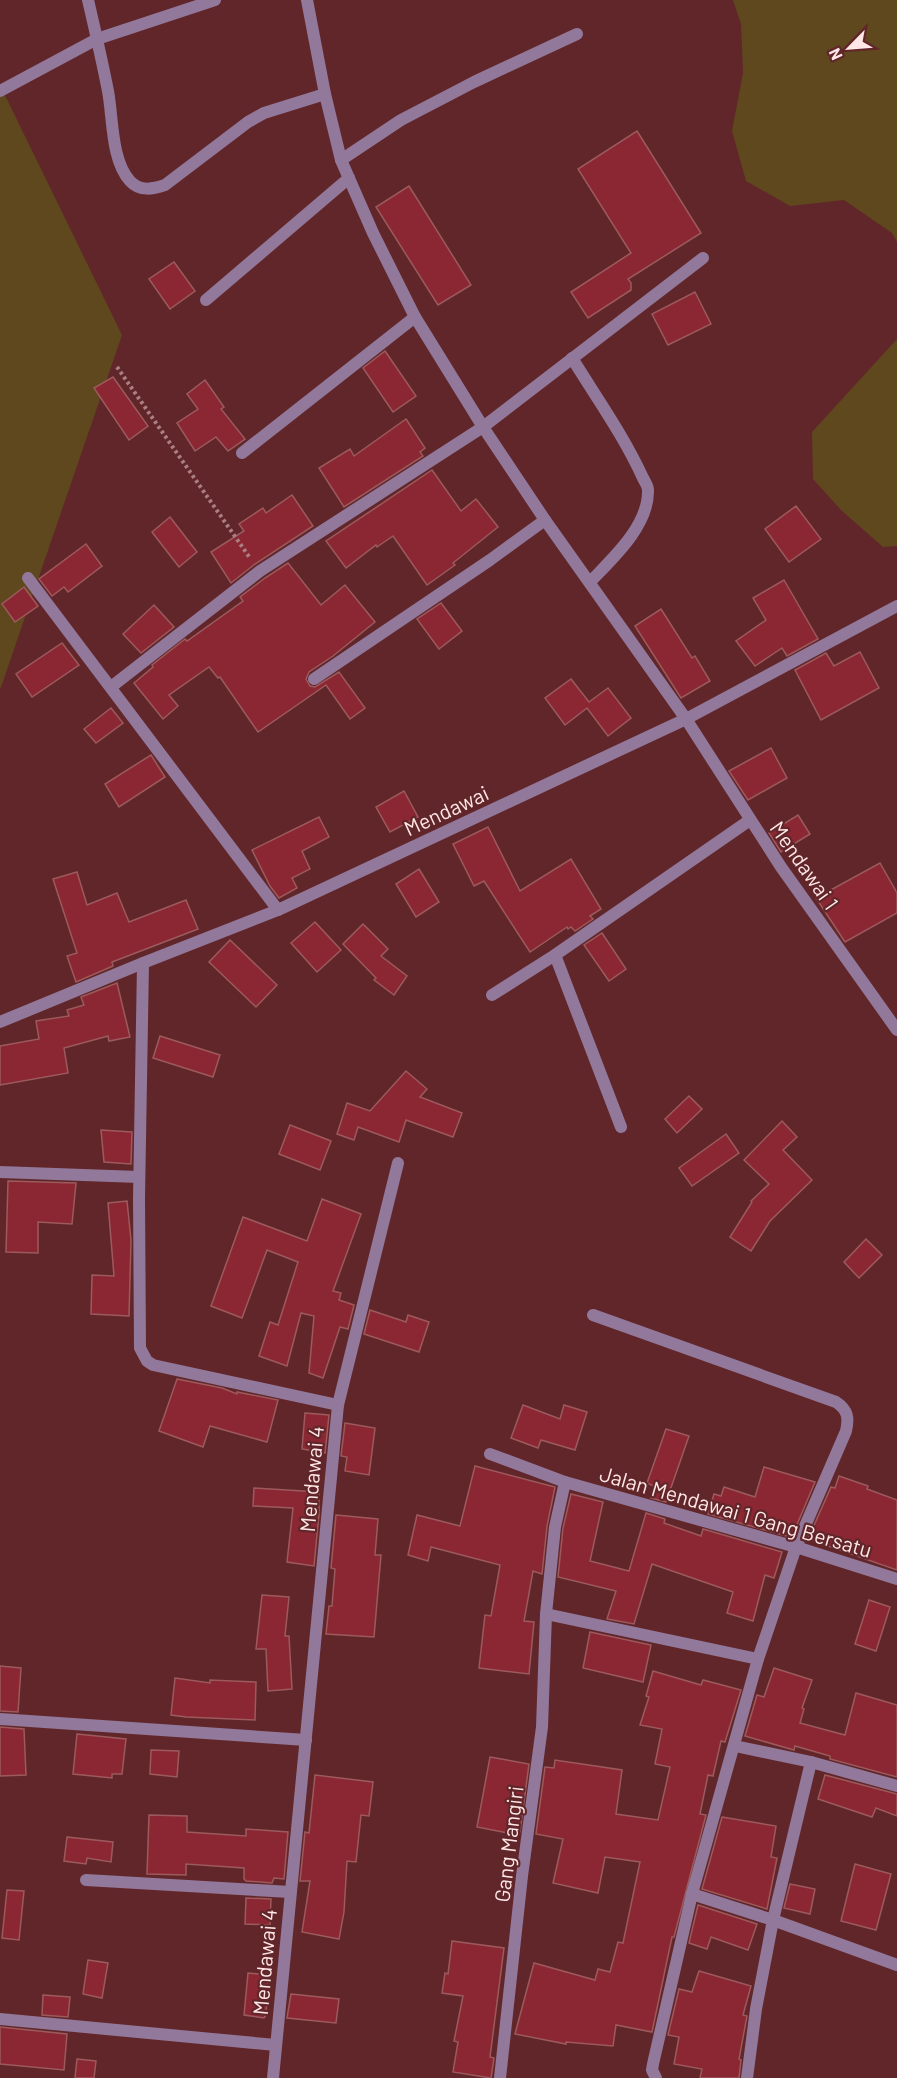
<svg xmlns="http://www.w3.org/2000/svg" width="897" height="2078" font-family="Barlow,sans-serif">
	<rect width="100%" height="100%" fill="#61262a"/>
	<g fill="#5f471e">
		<polygon points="733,0 897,0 897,242 892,233 844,200 790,206 746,181 732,131 743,73 741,24"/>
		<polygon points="0,85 122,335 0,690"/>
		<polygon points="897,339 897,546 883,547 841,510 813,479 812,432"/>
	</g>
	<g fill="#8a2733" stroke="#9c5a5d" stroke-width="1.5">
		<polygon points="637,131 701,233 628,279 631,283 631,290 588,318 571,292 631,253 578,169"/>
		<polygon points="409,186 471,285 438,305 376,207"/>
		<polygon points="174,262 195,291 170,309 149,279"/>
		<polygon points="695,292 711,324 668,345 652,314"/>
		<polygon points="385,351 416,396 393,412 363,368"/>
		<polygon points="113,377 148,426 129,440 94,388"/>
		<polygon points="205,380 224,407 221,409 245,439 228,451 216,437 195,451 177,423 198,409 187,394"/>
		<polygon points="406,419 425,448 420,452 423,456 344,507 319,468 350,449 354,456"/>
		<polygon points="432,470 461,511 476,499 498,527 453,563 455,565 427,585 393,536 377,547 376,545 346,568 326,541"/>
		<polygon points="292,495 313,526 255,564 231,583 211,552 244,531 239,524 263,508 266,513"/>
		<polygon points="796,506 821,539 789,562 765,529"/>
		<polygon points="170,517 197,552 179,567 152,532"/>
		<polygon points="86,544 102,566 68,592 64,587 52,596 39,579"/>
		<polygon points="288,563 321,605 345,585 375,622 333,656 309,672 306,679 310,686 315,687 339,672 365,708 350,719 326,685 258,732 220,677 218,678 209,667 169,695 178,706 163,719 134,683 153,667 152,665 185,639 187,641 243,601 240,597 265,578"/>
		<polygon points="784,580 818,639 787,656 782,648 755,666 736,641 766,620 753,598"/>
		<polygon points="24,587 38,606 15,622 2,604"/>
		<polygon points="441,603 462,631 439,649 417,619"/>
		<polygon points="154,605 174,627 141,653 123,634"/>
		<polygon points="661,609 692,658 695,656 710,681 681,698 635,626"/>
		<polygon points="62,643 79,665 32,697 16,674"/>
		<polygon points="860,652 879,688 821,720 795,670 826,653 834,666"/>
		<polygon points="571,679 589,702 608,688 631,718 608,736 587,708 565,725 545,698"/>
		<polygon points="111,708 123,723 96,743 84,729"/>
		<polygon points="771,748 787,778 748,800 729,771"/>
		<polygon points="151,755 165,777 119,807 105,784"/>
		<polygon points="404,791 418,817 390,832 376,807"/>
		<polygon points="798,815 810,834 781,852 769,833"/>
		<polygon points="319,817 329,837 302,851 310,869 292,878 297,888 279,898 270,886 252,850"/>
		<polygon points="488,827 520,891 571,859 601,909 590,916 593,919 575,931 571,927 568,929 567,927 530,952 484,881 474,886 453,844"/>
		<polygon points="880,863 897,893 897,913 845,942 816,898"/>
		<polygon points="419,869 439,902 416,917 396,884"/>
		<polygon points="77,872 87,905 117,893 129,922 186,900 198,929 112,962 113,966 76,982 67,956 77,953 53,879"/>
		<polygon points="315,922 341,950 317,972 291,943"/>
		<polygon points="363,924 388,949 381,956 407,976 394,995 374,980 376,978 343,944"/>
		<polygon points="602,933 626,969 609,981 584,945"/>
		<polygon points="230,940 277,985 256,1007 209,962"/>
		<polygon points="117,983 130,1037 109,1041 108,1036 64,1048 68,1073 0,1085 0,1046 39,1039 36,1021 69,1016 67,1010 84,1005 81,997"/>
		<polygon points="160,1036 220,1055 213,1077 153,1058"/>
		<polygon points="406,1071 427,1089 420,1097 462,1113 453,1137 406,1120 399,1142 358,1127 354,1140 337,1134 347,1103 370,1111"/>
		<polygon points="689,1096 702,1109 677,1133 665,1119"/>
		<polygon points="782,1121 797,1137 783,1150 812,1180 770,1221 751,1251 730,1237 752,1202 751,1201 769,1184 744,1160"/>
		<polygon points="290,1125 331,1141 320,1170 279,1154"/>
		<polygon points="101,1130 132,1132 131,1164 104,1162"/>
		<polygon points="726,1134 739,1153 692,1186 679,1168"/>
		<polygon points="8,1181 76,1183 72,1224 38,1222 38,1253 6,1252"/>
		<polygon points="322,1199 361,1214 333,1291 341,1293 339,1300 354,1305 348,1329 340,1327 323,1378 309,1373 314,1316 301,1313 287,1366 259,1356 270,1322 278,1325 298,1262 267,1250 242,1318 211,1306 243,1217 307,1241"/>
		<polygon points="127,1201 131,1240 129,1316 91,1314 92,1275 114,1276 108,1203"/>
		<polygon points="866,1239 882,1255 859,1278 844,1262"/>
		<polygon points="370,1310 406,1322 408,1315 429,1322 419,1352 364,1334"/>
		<polygon points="177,1379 222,1388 237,1394 237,1392 278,1400 267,1442 210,1426 203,1447 159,1431"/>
		<polygon points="523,1405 560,1419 564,1405 587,1412 575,1450 541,1440 538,1448 511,1438"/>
		<polygon points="305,1413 329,1415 325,1453 302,1449"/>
		<polygon points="345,1423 375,1428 369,1475 345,1471 347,1457 341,1456"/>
		<polygon points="666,1429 689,1436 666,1502 651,1498 654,1486 647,1483"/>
		<polygon points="475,1466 555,1487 547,1526 542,1574 533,1571 524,1621 534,1622 529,1674 479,1668 485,1615 491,1616 500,1565 431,1547 428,1561 408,1555 417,1515 460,1526"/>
		<polygon points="764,1467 815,1482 793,1534 791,1533 790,1537 708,1514 714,1494 721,1496 724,1487 755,1497"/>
		<polygon points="839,1476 868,1486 867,1489 897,1500 897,1570 808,1539 831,1487 835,1488"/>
		<polygon points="254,1488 319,1492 319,1514 314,1566 287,1562 293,1508 253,1506"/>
		<polygon points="571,1494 603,1502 590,1561 629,1571 646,1513 665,1519 664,1523 701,1536 703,1529 782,1552 774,1578 765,1575 753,1621 727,1613 733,1592 652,1564 634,1624 607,1619 616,1591 558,1577 563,1528"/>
		<polygon points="336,1515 378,1519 375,1555 381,1555 374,1637 326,1634 329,1606 332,1606 335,1569 331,1568"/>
		<polygon points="262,1595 289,1597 285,1636 289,1636 292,1689 268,1691 266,1649 256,1649"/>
		<polygon points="869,1600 890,1607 876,1651 855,1644"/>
		<polygon points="590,1632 651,1645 643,1682 583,1668"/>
		<polygon points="0,1666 21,1668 18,1712 0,1711"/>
		<polygon points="774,1668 812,1680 802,1708 804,1709 800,1723 845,1735 856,1693 897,1705 897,1777 830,1759 830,1756 795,1746 794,1750 745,1736 757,1695 764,1697"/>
		<polygon points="653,1671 701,1685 703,1680 741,1690 725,1742 721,1741 713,1776 708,1775 700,1814 706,1815 674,1937 672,1937 652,2032 616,2025 613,2046 566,2042 566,2044 515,2034 534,1963 595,1980 598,1969 610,1972 618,1942 623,1943 640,1862 605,1857 598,1893 553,1883 563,1839 536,1834 545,1767 554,1768 555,1760 622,1770 616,1814 658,1820 670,1767 655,1764 662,1729 640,1725 649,1697 646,1696"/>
		<polygon points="175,1678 210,1683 210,1680 256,1682 255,1720 186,1717 171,1715"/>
		<polygon points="0,1727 24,1729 26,1775 0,1776"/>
		<polygon points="77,1734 126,1739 122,1774 112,1774 112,1778 73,1774"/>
		<polygon points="151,1750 179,1751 177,1777 150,1774"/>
		<polygon points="490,1757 529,1764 520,1832 508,1830 508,1833 477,1827"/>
		<polygon points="315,1775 373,1782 369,1816 361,1815 356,1862 347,1861 344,1912 339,1939 302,1932 310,1881 300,1881 305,1832 309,1833"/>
		<polygon points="825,1775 897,1794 897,1816 876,1808 872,1817 818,1799"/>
		<polygon points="149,1815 187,1816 187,1832 246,1836 246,1829 288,1832 284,1879 274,1878 272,1883 246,1881 244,1879 244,1868 186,1864 186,1875 147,1874"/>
		<polygon points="722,1817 776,1826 771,1857 777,1858 767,1909 702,1889"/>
		<polygon points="67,1837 113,1842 111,1862 87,1858 86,1864 64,1861"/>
		<polygon points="855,1864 891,1874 876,1930 841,1921"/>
		<polygon points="790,1884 815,1889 810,1914 784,1908"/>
		<polygon points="7,1890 24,1891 19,1940 2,1938"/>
		<polygon points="246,1898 271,1899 270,1925 245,1924"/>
		<polygon points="698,1905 757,1924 748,1950 711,1937 707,1949 689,1943"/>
		<polygon points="452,1941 504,1948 490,2057 494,2058 491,2078 453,2072 458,2042 454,2041 463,1996 442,1993 445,1973 448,1974"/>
		<polygon points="88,1960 108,1963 102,1998 83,1994"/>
		<polygon points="699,1971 751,1986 743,2015 747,2016 739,2059 741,2060 739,2078 700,2078 702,2069 674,2064 679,2037 668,2035 679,1989 692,1992"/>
		<polygon points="248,1973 268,1975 266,2015 264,2018 244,2015"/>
		<polygon points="291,1994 339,1999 336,2023 287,2018"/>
		<polygon points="43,1995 70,1997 68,2017 42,2015"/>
		<polygon points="0,2027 67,2034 64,2070 0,2064"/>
		<polygon points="77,2059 96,2061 94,2078 75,2078"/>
	</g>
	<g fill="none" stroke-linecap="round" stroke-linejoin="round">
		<polyline stroke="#aa7f81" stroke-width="4" stroke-dasharray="3 3" stroke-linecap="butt" points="117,367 250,558"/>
		<g stroke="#92789a" stroke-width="12">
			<path d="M88 0C95 30 102 61 108 91 113 118 111 160 130 181 140 192 153 189 165 185L248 122 264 113 325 94"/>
			<polyline points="307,0 325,94 341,160 373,233 415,317 483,427 545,520"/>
			<polyline points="0,91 97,39 215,0"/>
			<polyline points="341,160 401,120 474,82 577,34"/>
			<polyline points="206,300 349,178"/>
			<path d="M572 358C596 397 624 436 643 478 645 482 648 486 648 490 649 526 612 559 590 582"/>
			<polyline points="242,453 415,317"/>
			<polyline points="28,578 278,910"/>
			<polyline points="314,679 490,560 545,520 686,719 781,867 897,1030"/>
			<polyline points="111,687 260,571 483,427 703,258"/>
			<polyline points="555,955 621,1127"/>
			<polyline points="143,963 139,1198 140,1348 147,1361 153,1365 338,1405 273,2078"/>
			<polyline points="492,995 555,955 750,820"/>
			<polyline points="0,1022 143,963 278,910 686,719 897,606"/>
			<polyline points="0,1172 139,1177"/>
			<path d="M593 1315 836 1402C848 1410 849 1418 846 1431L796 1547 758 1659 692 1894 653 2064 652 2070 656 2078"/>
			<polyline points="338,1405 398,1163"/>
			<polyline points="490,1454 565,1482 796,1547 897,1579"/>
			<polyline points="546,1614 758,1659"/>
			<polyline points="0,1719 306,1740"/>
			<polyline points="735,1746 811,1762 897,1786"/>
			<polyline points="86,1880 290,1892"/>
			<polyline points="692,1894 773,1920 897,1965"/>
			<polyline points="0,2019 276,2045"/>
			<polyline points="500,2078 522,1876 542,1727 546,1614 555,1527 565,1482"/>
			<polyline points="747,2078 756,2009 773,1920 811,1762"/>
		</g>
	</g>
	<g text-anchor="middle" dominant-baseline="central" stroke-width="4.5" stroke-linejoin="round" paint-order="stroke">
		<g font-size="21" fill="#ffe7e7" stroke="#61262a">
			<text transform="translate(446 810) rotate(-25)">Mendawai</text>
			<text transform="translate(805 865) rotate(55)">Mendawai 1</text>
			<text transform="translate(311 1479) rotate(-85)">Mendawai 4</text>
			<text transform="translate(736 1511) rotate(16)">Jalan Mendawai 1 Gang Bersatu</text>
			<text transform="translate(508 1844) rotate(-83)">Gang Mangiri</text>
			<text transform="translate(264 1962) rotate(-85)">Mendawai 4</text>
		</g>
	</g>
	<g transform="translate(849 48) rotate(245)" stroke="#61262a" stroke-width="4.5" paint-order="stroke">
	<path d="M0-4.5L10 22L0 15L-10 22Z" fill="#ffe7e7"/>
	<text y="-9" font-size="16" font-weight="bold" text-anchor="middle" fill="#ffe7e7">N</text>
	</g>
</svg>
